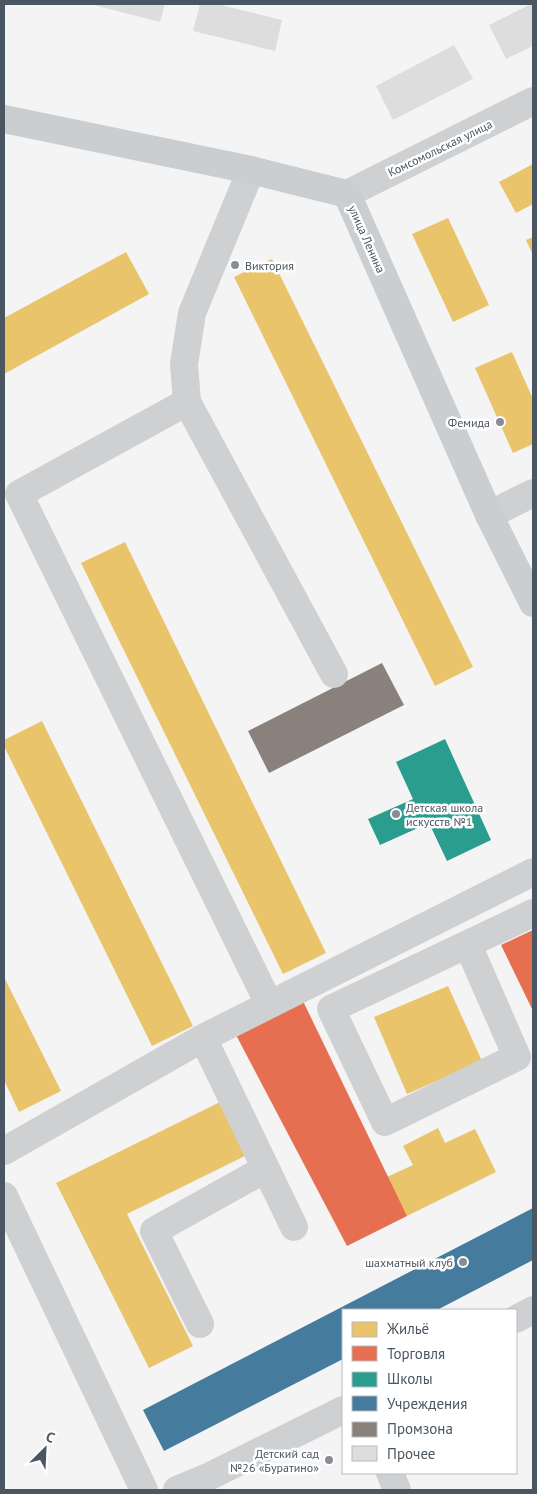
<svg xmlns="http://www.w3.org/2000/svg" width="537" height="1494" font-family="'PT Sans',sans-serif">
	<rect width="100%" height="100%" fill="#f4f4f4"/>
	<g fill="#e9c46a">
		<polygon points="533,164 533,204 516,213 499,182"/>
		<polygon points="448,218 489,305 453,322 412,234"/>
		<polygon points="533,237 533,255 526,240"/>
		<polygon points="126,252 149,294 4,374 4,318"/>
		<polygon points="272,259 473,667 435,686 234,277"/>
		<polygon points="512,352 533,399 533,444 513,453 475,368"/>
		<polygon points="125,542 326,953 283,974 81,563"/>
		<polygon points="42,721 193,1026 152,1046 4,746 4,740"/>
		<polygon points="4,977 61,1091 19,1112 4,1080"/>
		<polygon points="448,986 482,1061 407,1094 374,1017"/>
		<polygon points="220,1102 247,1155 127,1214 193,1346 149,1368 56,1183"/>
		<polygon points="438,1128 445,1143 475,1129 496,1172 407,1216 387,1177 413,1165 403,1146"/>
	</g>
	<g fill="#e76f51">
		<polygon points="533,930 533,1011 501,945"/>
		<polygon points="302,999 407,1216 347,1246 235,1033"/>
	</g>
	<polygon fill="#2a9d8f" points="445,739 491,840 447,861 429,823 380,845 368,819 413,799 396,762"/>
	<polygon fill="#457b9d" points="533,1208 533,1260 437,1310 343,1310 343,1359 164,1451 143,1410"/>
	<polygon fill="#8a817c" points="382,663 404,705 269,773 248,731"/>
	<g fill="#ddddde">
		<polygon points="90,4 165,4 160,22"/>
		<polygon points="200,4 217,4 282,20 275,51 193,31"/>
		<polygon points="531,4 533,4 533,46 506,59 489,25"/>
		<polygon points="454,45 473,79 393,120 376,86"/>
	</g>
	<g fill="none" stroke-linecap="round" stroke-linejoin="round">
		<g stroke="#ced0d2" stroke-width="28">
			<polyline points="251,170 192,313 184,364 187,402 19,494 269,1004"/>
			<polyline points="347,194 533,101"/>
			<polyline points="187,402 334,674"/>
			<polyline points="489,515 533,493"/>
			<polyline points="468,945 517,1057 385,1122 331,1009 533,913"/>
			<polyline points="203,1038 294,1227"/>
			<polyline points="4,1151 203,1038 533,872"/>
			<polyline points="4,1196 144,1490"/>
			<polyline points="516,1319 533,1310"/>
			<polyline points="200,1324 154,1231 265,1169"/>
			<polyline points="390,1473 397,1490"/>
			<polyline points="177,1490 208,1477 343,1410"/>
		</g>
		<polyline stroke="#caced1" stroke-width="28" points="4,119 251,170 347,194 489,515 533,603"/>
	</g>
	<g fill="#868d94" stroke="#fff" stroke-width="2">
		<circle cx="235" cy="265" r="5"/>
		<circle cx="500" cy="422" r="5"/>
		<circle cx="396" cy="814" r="5"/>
		<circle cx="463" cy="1262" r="5"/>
		<circle cx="329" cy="1460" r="5"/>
	</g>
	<g text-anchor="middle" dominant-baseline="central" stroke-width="5" stroke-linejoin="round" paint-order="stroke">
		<g font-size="12" fill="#4a5661" stroke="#fff">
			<text transform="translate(440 148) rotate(-26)">Комсомольская улица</text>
			<text transform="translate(367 239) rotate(66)">улица Ленина</text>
		</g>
		<g font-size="12" fill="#4a5661" stroke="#fff" text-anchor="end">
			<text x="245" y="265" text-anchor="start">Виктория</text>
			<text x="490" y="422">Фемида</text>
			<text x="406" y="807" text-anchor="start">Детская школа<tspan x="406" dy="14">искусств №1</tspan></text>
			<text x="453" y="1262">шахматный клуб</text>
			<text x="319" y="1453">Детский сад<tspan x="319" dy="14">№26 «Буратино»</tspan></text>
		</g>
	</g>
	<rect width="537" height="1494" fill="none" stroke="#4a5661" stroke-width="10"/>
	<rect x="342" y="1309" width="175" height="165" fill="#ffffff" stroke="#b7bbc0"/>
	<rect x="352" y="1322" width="25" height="15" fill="#e9c46a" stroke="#b7bbc0"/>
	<text x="387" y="1334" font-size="15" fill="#4a5661">Жильё</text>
	<rect x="352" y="1346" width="25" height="15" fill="#e76f51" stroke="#b7bbc0"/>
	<text x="387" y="1359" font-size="15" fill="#4a5661">Торговля</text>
	<rect x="352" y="1372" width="25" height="15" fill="#2a9d8f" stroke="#b7bbc0"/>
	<text x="387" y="1384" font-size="15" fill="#4a5661">Школы</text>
	<rect x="352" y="1396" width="25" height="15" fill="#457b9d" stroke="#b7bbc0"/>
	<text x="387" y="1409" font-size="15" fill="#4a5661">Учреждения</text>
	<rect x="352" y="1422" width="25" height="15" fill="#8a817c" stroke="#b7bbc0"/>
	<text x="387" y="1434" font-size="15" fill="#4a5661">Промзона</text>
	<rect x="352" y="1446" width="25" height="15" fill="#ddddde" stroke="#b7bbc0"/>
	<text x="387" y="1459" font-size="15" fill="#4a5661">Прочее</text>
	<g transform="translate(45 1449) rotate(24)" stroke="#ffffff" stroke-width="4" paint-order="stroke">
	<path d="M0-4L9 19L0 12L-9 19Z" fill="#4a5661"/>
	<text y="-8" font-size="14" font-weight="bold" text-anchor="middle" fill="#4a5661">С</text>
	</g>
</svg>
